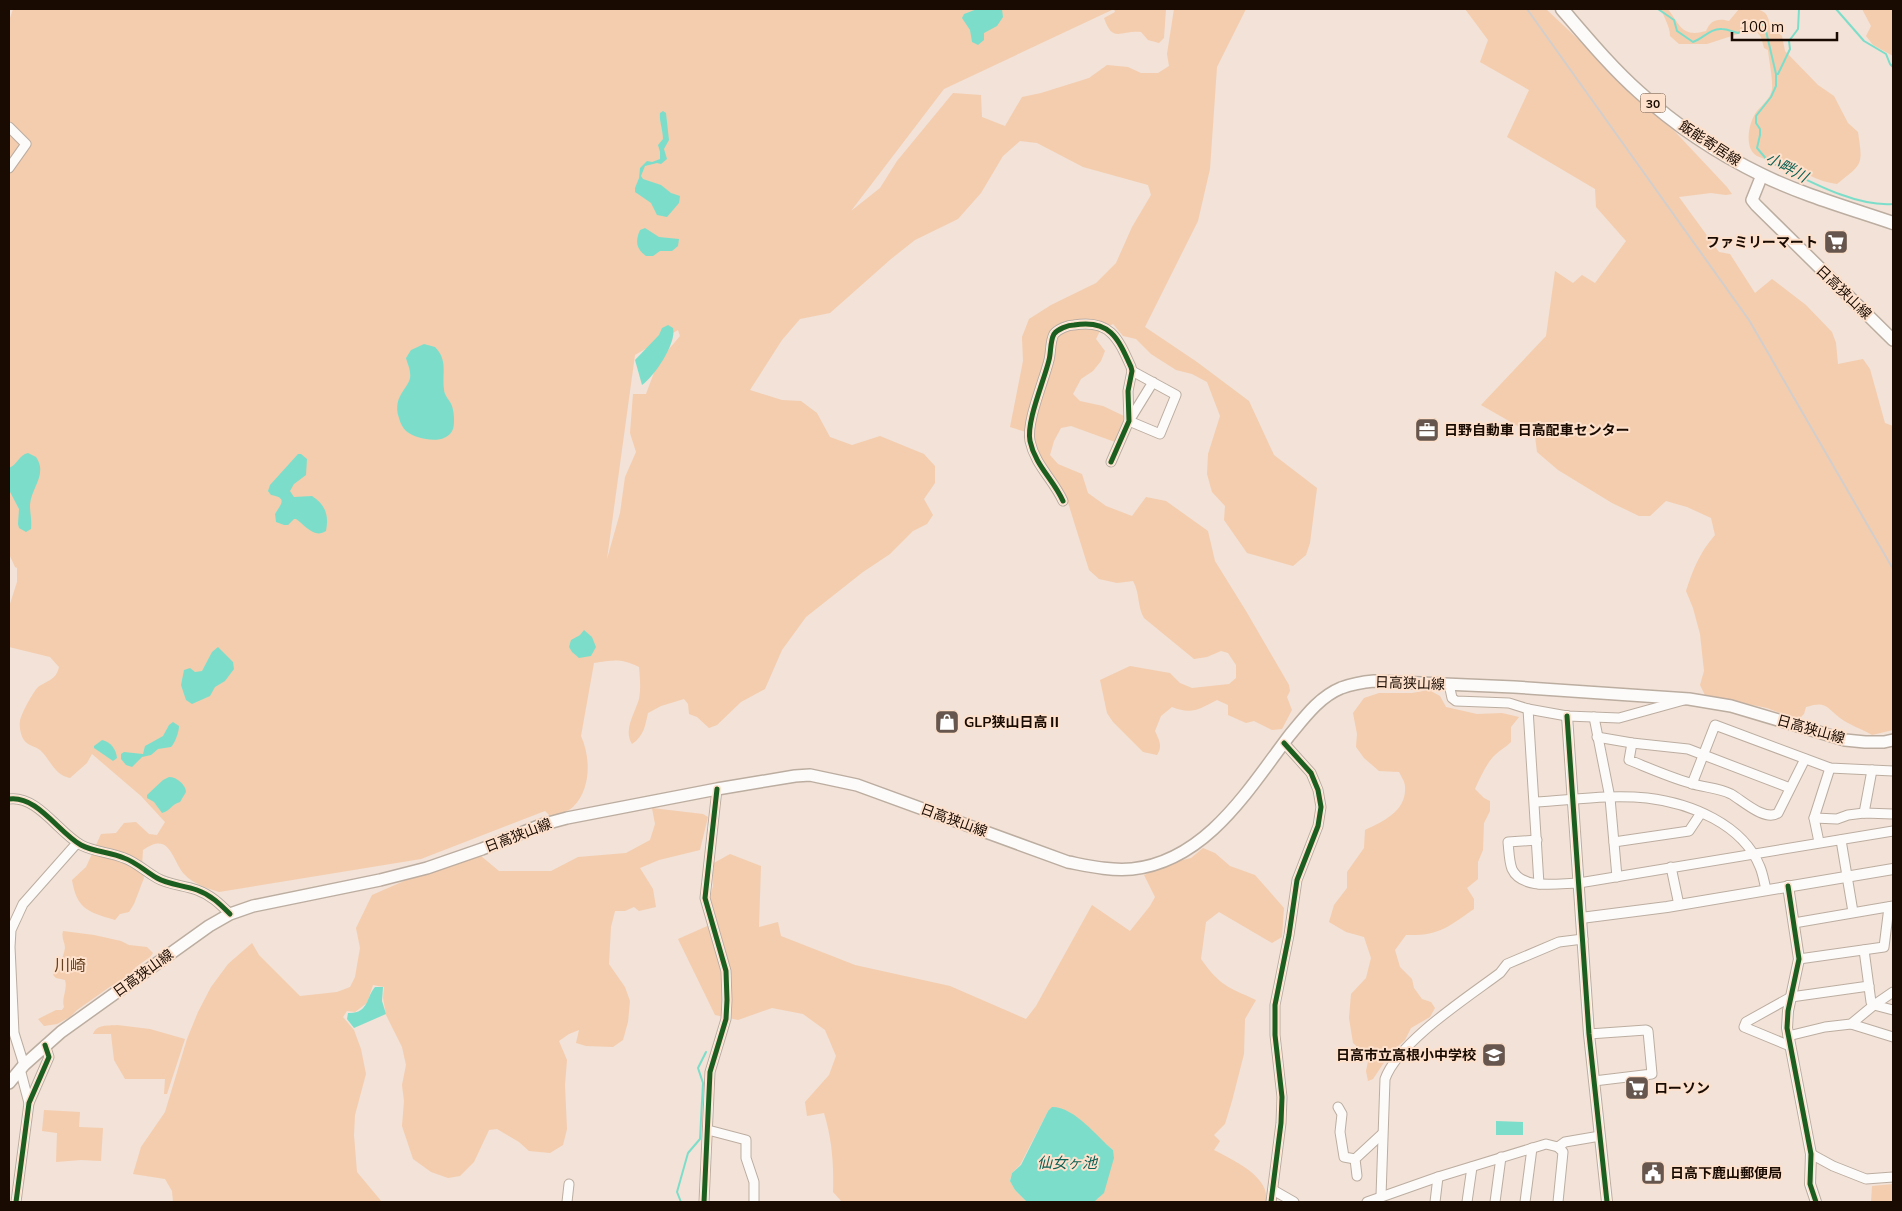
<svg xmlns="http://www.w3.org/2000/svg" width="1902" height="1211" font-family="Mulish,'Noto Sans JP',sans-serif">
	<rect width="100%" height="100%" fill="#f2e2d7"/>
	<g fill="#f4cdae" fill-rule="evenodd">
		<path d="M13 9H1166L1164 38 1159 43 1148 40 1141 32C1120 30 1113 44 1104 18L1115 12 1114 9 944 89 851 211 880 188 897 161 953 93 981 95 982 117 1005 126 1022 97 1041 93 1089 78 1107 65 1128 67 1141 73H1158L1169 66 1167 54 1174 9H1246L1217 67 1210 169 1198 221 1145 327 1197 362 1249 401 1274 455 1317 488 1310 543 1306 555 1293 566 1247 553 1224 520 1225 506 1212 492 1207 474 1208 454 1220 416 1207 382 1192 374 1176 370 1151 354 1136 339 1123 336 1113 324 1100 331 1096 339 1105 351 1101 361 1093 371 1081 379 1073 394 1080 401 1103 406 1124 416 1122 427 1115 442 1071 426 1061 428 1054 441 1050 455 1058 464 1082 474 1088 493 1106 506 1132 516 1146 497 1166 501 1208 531 1215 561 1246 611 1289 685 1290 691 1287 697 1292 710 1282 729 1272 730 1254 721 1246 723 1228 715V705L1217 700C1199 709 1192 715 1172 707L1161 716 1155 731C1159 740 1163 746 1157 755L1143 752 1113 722 1107 713 1100 680 1130 666 1170 673 1180 683 1192 688 1229 684 1236 678V665L1228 653 1221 651 1207 657 1194 659 1144 618C1137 606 1140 593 1133 581L1117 583 1099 579 1089 570 1065 493C1049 464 1026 473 1026 432L1010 427 1023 361 1022 337 1029 319 1051 305 1096 283 1116 263 1132 227 1151 195 1148 185 1083 167 1037 143 1020 141 1003 156 981 193 958 219 915 240 891 259 830 313 800 319 782 340 750 390 782 400 801 401 817 413 830 437 852 445 880 436 924 454 935 466V483L924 499 933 515 927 524 913 531 890 554 863 572 806 617 782 650 765 689 741 702 717 725 709 728 697 717 689 714 688 704 684 699 661 706 648 713C645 726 644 736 632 744 623 730 635 713 639 699 641 689 640 678 639 667 621 658 613 660 594 663L581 736C591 758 591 789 573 807 568 812 557 814 551 817L545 811 421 859 219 892C207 888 193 884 184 874 171 858 170 831 143 850L142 866 144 878 134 904 129 912 120 914 115 920C89 912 77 910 72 880L86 867 101 834 116 833 124 823 136 822 149 834 157 835 165 822 141 796 92 754 87 763 70 778C54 775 51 760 40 750 35 746 28 746 24 740 21 736 19 727 20 721 21 714 33 692 38 687 48 680 56 680 59 667L50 657 9 647V607L17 582V568L15 567 9 554V21ZM678 330 680 336 658 362 646 394H633L630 433 636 452 625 477 620 513 607 559 635 355Z"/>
		<path d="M1465 9H1546L1665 121 1727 187 1732 194 1726 195 1711 193 1679 197 1719 252 1730 254 1755 293 1772 279 1806 305 1832 332 1836 343 1838 364 1863 359 1870 369 1885 423 1893 426V730L1872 735C1862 729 1849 725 1840 718 1825 706 1826 701 1806 707L1804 714 1800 718H1793L1767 708 1705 695 1700 685 1704 671 1700 634 1693 608 1686 591C1693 569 1700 552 1715 535L1711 518 1687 507 1666 501 1650 516H1639L1612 503 1558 470 1537 452 1535 436 1481 405 1546 336 1555 271 1573 283 1582 275 1595 283 1626 241 1596 207 1595 189 1507 137 1529 90 1480 62 1488 40Z"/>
		<path d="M1661 9H1668C1680 25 1682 38 1706 31 1711 20 1717 18 1729 21L1739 9C1748 9 1765 7 1768 18 1770 22 1768 26 1772 29 1775 32 1779 33 1782 36L1785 51 1818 85 1834 96 1848 123 1858 132C1863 166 1863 163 1837 184 1818 182 1801 170 1783 164 1775 161 1765 160 1757 156 1743 148 1749 121 1757 111 1763 104 1771 98 1772 89 1773 79 1769 61 1768 50L1764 48 1761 37 1756 31H1747L1707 44H1679L1670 36C1670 26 1664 18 1661 9Z"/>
		<polygon points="1862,9 1893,9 1893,56 1873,45 1866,36 1871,26"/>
		<path d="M1429 690 1440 696 1446 707 1477 714 1502 713 1519 717 1511 727V742C1506 747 1500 750 1495 755 1487 762 1479 780 1475 789L1484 798 1490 801V811L1484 823 1483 850 1478 862V879L1467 888 1474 899V909C1448 927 1439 936 1406 935L1395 950 1400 967 1412 979 1414 988 1422 999 1431 1002 1435 1008 1430 1017 1411 1028 1405 1040 1391 1052 1373 1079 1368 1081 1366 1071 1369 1057 1353 1043 1349 1018 1351 994 1366 978 1371 958 1364 937 1346 932 1329 922 1334 905 1347 888V872L1364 848 1365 830C1384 821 1407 811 1405 786 1405 782 1401 776 1399 772L1379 771 1364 758 1356 747 1357 734 1353 713 1364 698 1379 693H1412Z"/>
		<polygon points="652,808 703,814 708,817 700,850 659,860 640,868 653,889 656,907 639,911 634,907 625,911 615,911 611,927 609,964 625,987 630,1001 628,1022 623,1040 613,1047 586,1046 576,1043 579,1030 569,1034 559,1041 567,1060 565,1085 567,1129 563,1145 550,1153 529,1151 519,1142 497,1129 489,1130 474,1162 460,1176 448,1178 431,1172 413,1159 402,1126 404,1101 402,1085 406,1065 402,1047 386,1015 383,998 384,987 373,985 367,1003 355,1012 347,1011 343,1017 354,1030 361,1049 366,1074 355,1115 354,1135 357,1172 382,1202 173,1202 172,1191 165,1179 133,1174 141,1147 165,1112 187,1039 198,1012 211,987 228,964 252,943 259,955 300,996 337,992 350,987 355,977 360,948 356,928 372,895 404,881 481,856 499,871 551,871 578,857 626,853 650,840 655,824"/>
		<path d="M1203 848 1215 853 1230 866 1255 875 1284 908 1282 937 1272 943 1219 912 1206 922 1201 959C1220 986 1228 987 1256 1000L1245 1019 1244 1054 1232 1101 1225 1124 1214 1135 1220 1141 1214 1150C1233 1160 1271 1177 1266 1202H1090L1099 1198 1113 1150 1106 1144 1048 1111 1020 1165 1012 1173 1010 1180 1015 1190 1027 1202H842L833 1192C834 1165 832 1139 824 1113L807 1116 805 1102 829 1075 836 1056 825 1030 803 1014 772 1008 738 1020 715 1015 678 939 714 923 709 901 713 886 712 864 730 854 761 866 759 927 778 922 781 936 855 965 950 986 1026 1019 1036 1006 1092 905 1130 931 1150 906 1155 897 1144 875 1175 862 1191 858Z"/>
		<path d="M63 931 94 935 121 941 129 945 147 947 153 953 150 957 136 967 124 981 111 986 77 1010 70 1017 57 1024 44 1026 38 1019 56 1010H62L64 1007C61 998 68 990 65 980L56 978 53 975C60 966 63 958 65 948 65 942 61 938 63 931Z"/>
		<path d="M117 1025 150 1029 185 1039 167 1094H164L165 1079H125L114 1060 111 1034H93C97 1024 107 1026 117 1025Z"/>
		<polygon points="44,1110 80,1112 79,1127 103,1128 101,1161 81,1160 56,1162 57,1133 42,1131"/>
		<polygon points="1893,1184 1893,1202 1871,1202 1872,1186"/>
	</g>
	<g fill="#7cdeca">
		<polygon points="977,9 1002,9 1003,17 997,26 984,33 984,40 978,45 972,42 970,30 962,18 964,14"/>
		<path d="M663 111 666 113 669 140 664 149 667 159 661 164 657 163 645 166 641 176 643 179 661 185 671 193 680 196 679 203 667 217 657 215 651 203 635 192V188L639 178 640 168 647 161 652 162 660 159V152L658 145 663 139C663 130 659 121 660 113Z"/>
		<path d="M645 228 659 237 679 239 678 246 672 251H660L653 256H646C636 249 635 241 640 230Z"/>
		<path d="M668 325 673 328C677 343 654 377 642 385L635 360 659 335 662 328Z"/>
		<path d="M424 344 435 347C448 360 442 373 444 389 444 396 450 400 452 406 454 412 455 423 453 429 447 446 417 440 406 431 403 428 400 423 399 418 391 394 413 387 410 373 410 368 407 363 406 358L411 350Z"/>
		<path d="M28 453 36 457C48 474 31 488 30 505 30 513 32 521 31 529L26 532 19 528 18 524 19 509 9 490V468C17 465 19 455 28 453Z"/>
		<path d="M298 454H301L307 459 306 475 294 484 290 491 294 497 312 496C326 505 329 516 326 531 314 539 305 525 296 519H294L288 525H284L276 522 275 514C281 504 288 498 271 495L268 491 270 485Z"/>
		<polygon points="584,630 592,637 596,647 591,656 579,658 572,652 569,647 571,640 580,635"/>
		<polygon points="218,647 233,662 234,669 225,681 215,687 210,696 192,704 186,700 181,685 184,670 190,668 195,672 202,671 212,652"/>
		<path d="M173 722 179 726C179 732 175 743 171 747L158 749 151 755 142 757 132 767 126 765 121 759V754L124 752 143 754 145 746 163 736 169 725Z"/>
		<path d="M102 740C111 742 116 749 117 758L113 761 94 748V746Z"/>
		<path d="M169 777C177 777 186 785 186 792L180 802C172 804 170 811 162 813L154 802 147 798V795L163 780Z"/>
		<path d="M375 987H383L382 1001 386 1014 354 1028 347 1019 348 1013C369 1014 366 997 375 987Z"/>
		<path d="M1052 1107C1075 1107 1097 1137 1113 1150L1114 1158 1104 1193 1095 1201 1027 1202 1015 1190 1010 1181 1012 1173 1021 1165 1048 1111Z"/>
		<polygon points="1496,1121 1523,1122 1523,1135 1496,1135"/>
	</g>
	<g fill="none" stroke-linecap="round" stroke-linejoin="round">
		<g stroke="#7cdeca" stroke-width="2">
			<path d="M1658 9 1674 20 1677 31 1693 42C1703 39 1710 28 1722 29 1727 29 1733 32 1738 33 1747 30 1752 21 1763 24L1766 31 1776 74V86L1771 97 1756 116V123L1760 129V135L1757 148 1768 161C1804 178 1853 207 1893 204"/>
			<polyline points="1836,9 1864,41 1886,54 1890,64 1893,67"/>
			<polyline points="1776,74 1778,74 1790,49 1789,41 1798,29 1799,9"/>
			<polyline points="681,1202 677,1192 688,1153 700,1139 703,1083 698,1068 706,1052"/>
		</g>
		<defs>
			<g id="minor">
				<polyline points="9,127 26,144 9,168"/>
				<polyline points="1132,371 1176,395 1160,434 1129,421 1153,382"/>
				<path d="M1063 501C1053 479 1035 465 1030 441 1026 422 1044 381 1049 360 1051 353 1050 341 1054 334 1058 329 1068 325 1074 325 1110 319 1118 338 1131 367L1132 371 1128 391 1129 421 1111 462"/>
				<polyline points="1449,684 1452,698 1456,701 1509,703 1528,709 1567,716 1619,718 1684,700"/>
				<polyline points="1528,709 1539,884"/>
				<polyline points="1594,717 1610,798 1617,877"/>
				<polyline points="1597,737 1632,743 1688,749 1790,788"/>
				<path d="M1632 743 1629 760C1649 768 1669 777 1690 783 1704 788 1717 787 1731 794 1742 800 1765 822 1778 813L1805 759"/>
				<polyline points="1692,784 1715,725 1830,768 1893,771"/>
				<path d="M9 799C37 795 58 832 81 845 94 852 110 852 124 858 136 862 146 872 157 878 169 885 183 885 197 890 211 895 220 904 230 914"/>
				<path d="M1535 802C1572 800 1610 794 1647 798 1690 803 1743 824 1760 867 1763 874 1764 882 1766 889"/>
				<polyline points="1864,813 1872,770"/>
				<polyline points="1814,818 1837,819 1848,815 1864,813 1893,814"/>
				<path d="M1537 840 1508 842C1509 851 1509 861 1512 869 1522 891 1560 883 1579 883L1893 831"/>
				<polyline points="1841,840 1853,912"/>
				<polyline points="1614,842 1689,831 1701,813"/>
				<polyline points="1819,842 1814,818 1830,768"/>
				<polyline points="1671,867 1679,905"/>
				<polyline points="1794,923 1893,906"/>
				<polyline points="1864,950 1871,1002 1874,1005 1893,1010"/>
				<polyline points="1799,959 1884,947 1889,907"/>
				<polyline points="1851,1024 1893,1037"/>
				<polyline points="1589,1034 1646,1030 1648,1031 1652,1074 1594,1081"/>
				<polyline points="1788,1036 1825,1027 1851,1024 1874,1005 1893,992"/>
				<polyline points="1790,1046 1744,1027 1746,1022 1791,997 1869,986"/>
				<polyline points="24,1065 14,1033 10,947 11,930 23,904 77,843"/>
				<polyline points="20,1069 29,1103"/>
				<polyline points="1338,1107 1342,1114 1340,1132 1344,1157 1355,1159"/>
				<polyline points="708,1130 746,1140 746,1158 754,1182 754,1202"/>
				<polyline points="1558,1147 1565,1142 1600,1136"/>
				<polyline points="1811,1154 1833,1166 1866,1179 1893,1177"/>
				<polyline points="1357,1176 1355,1159 1382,1134"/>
				<polyline points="1273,1190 1294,1202"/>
				<path d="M1381 1196 1385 1079C1398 1042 1468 997 1500 973L1507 964 1559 942 1583 939"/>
				<polyline points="16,1202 29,1103 49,1057 45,1045"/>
				<polyline points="567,1202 569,1184"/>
				<polyline points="704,1202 710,1072 726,1019 727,1000 726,971 705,898 717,789"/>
				<polyline points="1271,1202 1281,1123 1282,1097 1275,1035 1275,1005 1289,935 1297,880 1318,826 1321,807 1318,790 1311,773 1284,743"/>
				<polyline points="1367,1202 1438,1177 1546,1144 1558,1147 1563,1152 1558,1202"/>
				<polyline points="1435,1202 1438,1177"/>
				<polyline points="1467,1202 1472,1167"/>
				<polyline points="1495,1202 1501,1157"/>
				<polyline points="1525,1202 1532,1148"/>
			</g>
			<g id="tertiary">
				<polyline points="1567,716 1589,1034 1607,1202"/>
				<polyline points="1788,886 1799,959 1788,1011 1787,1028 1811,1154 1810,1184 1816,1202"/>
				<polyline points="1581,918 1667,907 1893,869"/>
			</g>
			<g id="secondary">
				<polyline points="1762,175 1752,200 1756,205 1893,340"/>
				<path d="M9 1083 24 1065 61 1032 209 926 230 914 253 906 380 880 427 868 482 849 541 825 567 818 717 789 795 776 810 775 857 785 1068 862C1089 866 1110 871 1132 869 1206 861 1248 790 1289 736 1304 718 1319 697 1341 688 1352 684 1363 682 1374 681L1514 687 1689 699 1731 706 1845 740 1865 742H1884L1893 740"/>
			</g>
			<path id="primary" d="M1562 9C1587 38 1611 67 1639 92 1675 125 1719 154 1762 175 1803 195 1849 208 1893 223"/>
		</defs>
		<use href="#minor" stroke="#bcada1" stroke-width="11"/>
		<use href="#tertiary" stroke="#bcada1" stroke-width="12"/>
		<use href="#secondary" stroke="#bcada1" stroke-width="14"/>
		<use href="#primary" stroke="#bcada1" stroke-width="15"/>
		<use href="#minor" stroke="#fdfbf9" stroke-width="9"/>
		<use href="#tertiary" stroke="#fdfbf9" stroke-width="10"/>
		<use href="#secondary" stroke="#fdfbf9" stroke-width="11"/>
		<use href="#primary" stroke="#fdfbf9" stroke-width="12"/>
		<polyline stroke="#d3cecb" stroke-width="2" points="1527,9 1749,320 1893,569"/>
		<defs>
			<g id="cycleway">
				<path d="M1063 501C1053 479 1035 465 1030 441 1026 422 1044 381 1049 360 1051 353 1050 341 1054 334 1058 329 1068 325 1074 325 1110 319 1118 338 1131 367L1132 371 1128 391 1129 421 1111 462"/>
				<polyline points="1567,716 1589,1034 1607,1202"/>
				<path d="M9 799C37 795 58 832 81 845 94 852 110 852 124 858 136 862 146 872 157 878 169 885 183 885 197 890 211 895 220 904 230 914"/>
				<polyline points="1788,886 1799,959 1788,1011 1787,1028 1811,1154 1810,1184 1816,1202"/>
				<polyline points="16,1202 29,1103 49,1057 45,1045"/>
				<polyline points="704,1202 710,1072 726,1019 727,1000 726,971 705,898 717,789"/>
				<polyline points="1271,1202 1281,1123 1282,1097 1275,1035 1275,1005 1289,935 1297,880 1318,826 1321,807 1318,790 1311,773 1284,743"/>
			</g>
		</defs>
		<use href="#cycleway" stroke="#fde1cc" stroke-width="8"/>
		<use href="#cycleway" stroke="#1b5e20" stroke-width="5"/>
	</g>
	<defs>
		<symbol id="supermarket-square" viewBox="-11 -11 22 22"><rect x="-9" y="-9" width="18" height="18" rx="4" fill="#66564d" stroke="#fde1cc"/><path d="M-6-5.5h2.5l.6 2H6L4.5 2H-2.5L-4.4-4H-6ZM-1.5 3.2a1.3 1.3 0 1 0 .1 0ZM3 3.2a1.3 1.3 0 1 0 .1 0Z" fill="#fff"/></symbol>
		<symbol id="office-square" viewBox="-11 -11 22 22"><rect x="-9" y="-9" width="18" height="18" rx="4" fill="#66564d" stroke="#fde1cc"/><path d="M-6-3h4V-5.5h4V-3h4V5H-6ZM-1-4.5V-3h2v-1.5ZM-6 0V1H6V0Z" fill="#fff"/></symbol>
		<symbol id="shop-square" viewBox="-11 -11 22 22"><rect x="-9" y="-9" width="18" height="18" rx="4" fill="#66564d" stroke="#fde1cc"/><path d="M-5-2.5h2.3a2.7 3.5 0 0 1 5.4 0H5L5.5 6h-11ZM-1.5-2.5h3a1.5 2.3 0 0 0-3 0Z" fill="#fff"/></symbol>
		<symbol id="school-square" viewBox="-11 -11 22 22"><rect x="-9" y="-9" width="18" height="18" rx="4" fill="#66564d" stroke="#fde1cc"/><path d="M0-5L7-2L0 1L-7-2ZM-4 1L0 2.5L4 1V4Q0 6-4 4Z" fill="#fff"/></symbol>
		<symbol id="civic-square" viewBox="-11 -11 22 22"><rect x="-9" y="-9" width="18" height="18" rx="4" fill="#66564d" stroke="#fde1cc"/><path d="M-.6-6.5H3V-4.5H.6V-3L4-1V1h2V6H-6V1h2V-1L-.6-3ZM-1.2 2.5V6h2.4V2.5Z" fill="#fff"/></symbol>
	</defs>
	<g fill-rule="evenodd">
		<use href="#supermarket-square" x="1822" y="228" width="28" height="28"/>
		<use href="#office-square" x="1413" y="416" width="28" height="28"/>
		<use href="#shop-square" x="933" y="708" width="28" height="28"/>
		<use href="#school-square" x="1480" y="1041" width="28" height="28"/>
		<use href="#supermarket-square" x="1623" y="1074" width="28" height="28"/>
		<use href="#civic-square" x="1639" y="1159" width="28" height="28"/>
	</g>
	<g text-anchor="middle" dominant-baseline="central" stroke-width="4" stroke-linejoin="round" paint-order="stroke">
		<rect fill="#fde1cc" stroke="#5e4b3f" stroke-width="1" x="1640.5" y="93.5" width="25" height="19" rx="4"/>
		<g font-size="12" font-weight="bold" fill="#1a0b02">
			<text x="1653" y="103">30</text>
		</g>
		<g font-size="14" fill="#1a0b02" stroke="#fde1cc">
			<text transform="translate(1710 143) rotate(33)">飯能寄居線</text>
			<text transform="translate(1844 292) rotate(44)">日高狭山線</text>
			<text transform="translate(1410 683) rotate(2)">日高狭山線</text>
			<text transform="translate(1811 729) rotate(16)">日高狭山線</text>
			<text transform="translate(954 820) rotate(20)">日高狭山線</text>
			<text transform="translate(518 835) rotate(-21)">日高狭山線</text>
			<text transform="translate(143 973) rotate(-36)">日高狭山線</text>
		</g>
		<g font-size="14" font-weight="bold" fill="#1a0b02" stroke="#fde1cc" text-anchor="start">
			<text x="1818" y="242" text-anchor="end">ファミリーマート</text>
			<text x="1444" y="430">日野自動車 日高配車センター</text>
			<text x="964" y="722">GLP狭山日高Ⅱ</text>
			<text x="1476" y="1055" text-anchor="end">日高市立高根小中学校</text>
			<text x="1654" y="1088">ローソン</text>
			<text x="1670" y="1173">日高下鹿山郵便局</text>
		</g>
		<g font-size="15" font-style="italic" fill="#0b5f53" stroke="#fde1cc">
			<text transform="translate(1787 167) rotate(28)">小畔川</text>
			<text x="1067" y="1162">仙女ヶ池</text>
		</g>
		<g font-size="16" fill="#674222" stroke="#fde1cc">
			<text x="70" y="965">川崎</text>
		</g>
	</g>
	<rect width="1902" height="1211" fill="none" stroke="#1a0b02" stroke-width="20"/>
	<path d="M1732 32v8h105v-8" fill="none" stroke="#1a0b02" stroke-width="2.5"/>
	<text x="1740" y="32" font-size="15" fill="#1a0b02" stroke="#fde1cc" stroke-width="4" paint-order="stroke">100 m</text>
</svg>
